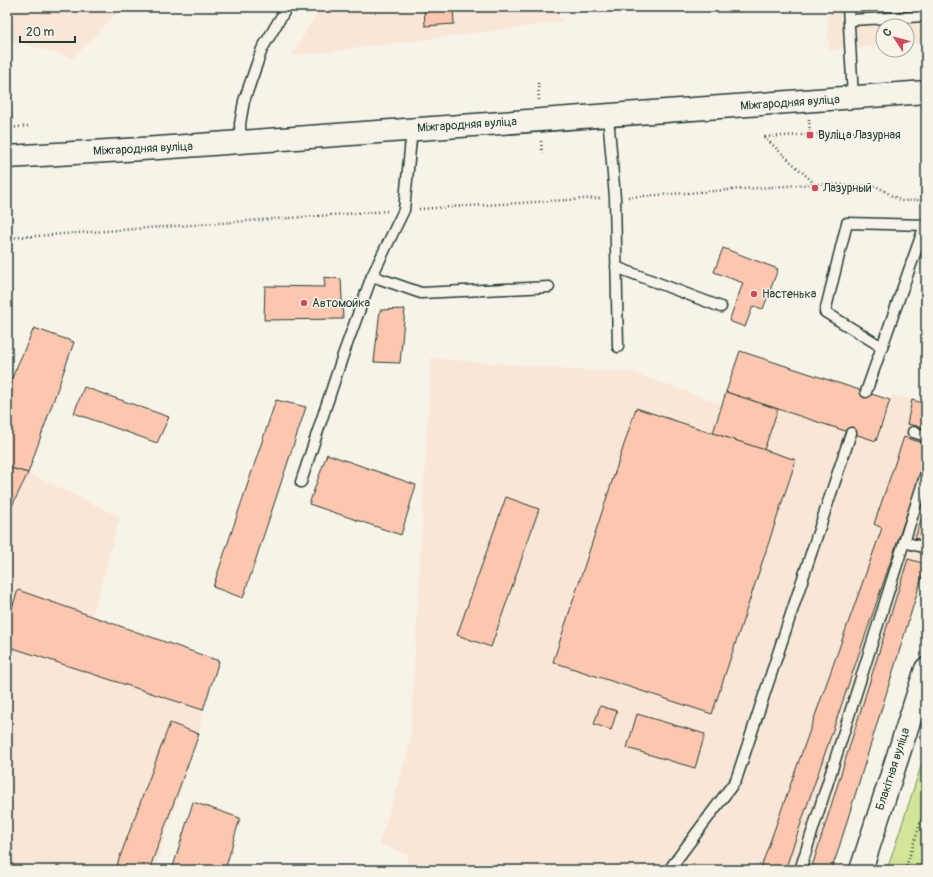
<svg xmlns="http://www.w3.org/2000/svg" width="933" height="877" font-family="Pangolin,sans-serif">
	<rect width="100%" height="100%" fill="#f7f3e8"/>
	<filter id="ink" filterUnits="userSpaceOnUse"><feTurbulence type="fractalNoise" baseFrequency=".025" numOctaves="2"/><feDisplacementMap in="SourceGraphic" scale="8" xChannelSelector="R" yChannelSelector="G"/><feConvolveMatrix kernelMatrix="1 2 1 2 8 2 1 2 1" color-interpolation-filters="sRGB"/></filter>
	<g filter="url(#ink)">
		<g fill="#f9e6d7">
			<polygon points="7,7 123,7 73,58 7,39"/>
			<polygon points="320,7 552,7 562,22 292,56"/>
			<polygon points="827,7 926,7 926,42 907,44 907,26 883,26 883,46 829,50"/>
			<polygon points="740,351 890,400 892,394 926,404 926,564 831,870 760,870 761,866 750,864 748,870 403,870 409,855 379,844 410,745 431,358 576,370 627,371 722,404"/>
			<polygon points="7,467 28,473 120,517 92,616 219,661 203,710 199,734 154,870 7,870"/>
		</g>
		<polygon fill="#d2e599" stroke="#789166" points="926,751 926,870 887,870"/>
		<g fill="#fdc7af" stroke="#1f3d34">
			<polygon points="424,7 453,7 454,24 425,26"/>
			<polygon points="10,101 12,119 7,120 7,102"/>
			<polygon points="723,248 778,269 763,309 753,306 745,327 729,321 743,283 714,272"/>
			<polygon points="324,277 341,279 343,319 264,320 265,286 325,287"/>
			<polygon points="405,309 400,363 374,362 380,310"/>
			<polygon points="34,328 74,342 28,473 7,467 7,389"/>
			<polygon points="740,351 890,400 876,441 726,392"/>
			<polygon points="84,387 169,417 157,443 74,413"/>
			<polygon points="726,392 778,409 764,450 713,433"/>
			<polygon points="276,400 306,407 243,598 213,587"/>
			<polygon points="912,400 926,404 926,428 907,424"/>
			<polygon points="636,408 796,460 712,714 553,662"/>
			<polygon points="904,437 926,444 926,458 785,870 760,870 882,528 874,524"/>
			<polygon points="327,454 416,485 401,535 309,504"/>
			<polygon points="7,467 28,473 7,516"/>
			<polygon points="506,497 539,509 491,647 457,635"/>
			<polygon points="926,505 926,542 915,538"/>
			<polygon points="908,559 926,564 837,854 831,870 811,870"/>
			<polygon points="18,590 219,661 203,710 7,646 7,623"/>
			<polygon points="600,706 617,711 611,730 594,724"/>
			<polygon points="637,714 705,734 695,768 627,748"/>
			<polygon points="170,723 199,734 149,870 115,870"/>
			<polygon points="193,802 240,818 225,870 172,870"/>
		</g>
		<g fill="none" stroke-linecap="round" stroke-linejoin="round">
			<defs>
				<g id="service">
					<polyline points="848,7 853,98"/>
					<polyline points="849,20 926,16"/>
					<polyline points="608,116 615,198 618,347"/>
					<polyline points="241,143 240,124 244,101 262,49 287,7"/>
					<polyline points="616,267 721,307"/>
					<polyline points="372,276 421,293 549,287"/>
					<polyline points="882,347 825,312 847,223 926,225"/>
					<polyline points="866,392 925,225"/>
					<polyline points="913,432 926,436"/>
					<polyline points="301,482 343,355 372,276 404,210 412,129"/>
					<polyline points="904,542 926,548"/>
					<polyline points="669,870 736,780 851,433"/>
					<polyline points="800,870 926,473"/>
				</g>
				<polyline id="tertiary" points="861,870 926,669"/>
				<polyline id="secondary" points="7,157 158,148 926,92"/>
			</defs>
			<use href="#service" stroke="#1f3d34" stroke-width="13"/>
			<use href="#tertiary" stroke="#1f3d34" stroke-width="25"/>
			<use href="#secondary" stroke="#1f3d34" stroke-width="25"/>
			<g stroke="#1f3d34" stroke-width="2.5" stroke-dasharray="1 3" stroke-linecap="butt">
				<polyline points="538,83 539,100"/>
				<polyline points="809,119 810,135"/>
				<polyline points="7,128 28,126"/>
				<polyline points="764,137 815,184 876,186 901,201 926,200"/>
				<polyline points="765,137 855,132"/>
				<polyline points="541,141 542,153"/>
				<polyline points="628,197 815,184"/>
				<polyline points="419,209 601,198"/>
				<polyline points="7,238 388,211"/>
				<polyline points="905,870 926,806"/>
			</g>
			<use href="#service" stroke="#f7f3e8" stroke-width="10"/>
			<use href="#tertiary" stroke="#f7f3e8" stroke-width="22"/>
			<use href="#secondary" stroke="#f7f3e8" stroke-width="22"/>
		</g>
	</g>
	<g fill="#d1495b" stroke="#f7f3e8" stroke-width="1.5">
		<rect x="806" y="131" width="8" height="8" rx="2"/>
		<circle cx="815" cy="188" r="4"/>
		<circle cx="754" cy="294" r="4"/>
		<circle cx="304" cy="303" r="4"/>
	</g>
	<g text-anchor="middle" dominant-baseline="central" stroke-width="3" stroke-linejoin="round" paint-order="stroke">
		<g font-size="12" fill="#1f3d34" stroke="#f7f3e8">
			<text transform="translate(790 103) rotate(-4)">Міжгародняя вуліца</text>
			<text transform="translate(467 125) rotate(-4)">Міжгародняя вуліца</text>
			<text transform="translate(143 149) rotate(-3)">Міжгародняя вуліца</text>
			<text transform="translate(893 769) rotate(-72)">Блакітная вуліца</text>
		</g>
		<g font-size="12" fill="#1f3d34" stroke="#f7f3e8" text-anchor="start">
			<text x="818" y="135">Вуліца Лазурная</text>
			<text x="823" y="188">Лазурный</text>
			<text x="762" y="294">Настенька</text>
			<text x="312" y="303">Автомойка</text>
		</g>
	</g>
	<rect width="933" height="877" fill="none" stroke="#f7f3e8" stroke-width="24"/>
	<rect x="12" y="12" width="909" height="853" fill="none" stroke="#1f3d34" stroke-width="1.5" filter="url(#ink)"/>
	<g transform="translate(895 38) rotate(306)"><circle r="19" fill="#f7f3e8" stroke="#a1aaa0"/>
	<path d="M0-3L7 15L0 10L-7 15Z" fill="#d1495b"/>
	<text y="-6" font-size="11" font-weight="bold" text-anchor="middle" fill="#1f3d34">С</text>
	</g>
	<path d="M20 36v6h55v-6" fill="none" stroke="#1f3d34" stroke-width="2"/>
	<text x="26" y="36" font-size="12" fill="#1f3d34" stroke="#f7f3e8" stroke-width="3" paint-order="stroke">20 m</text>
</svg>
